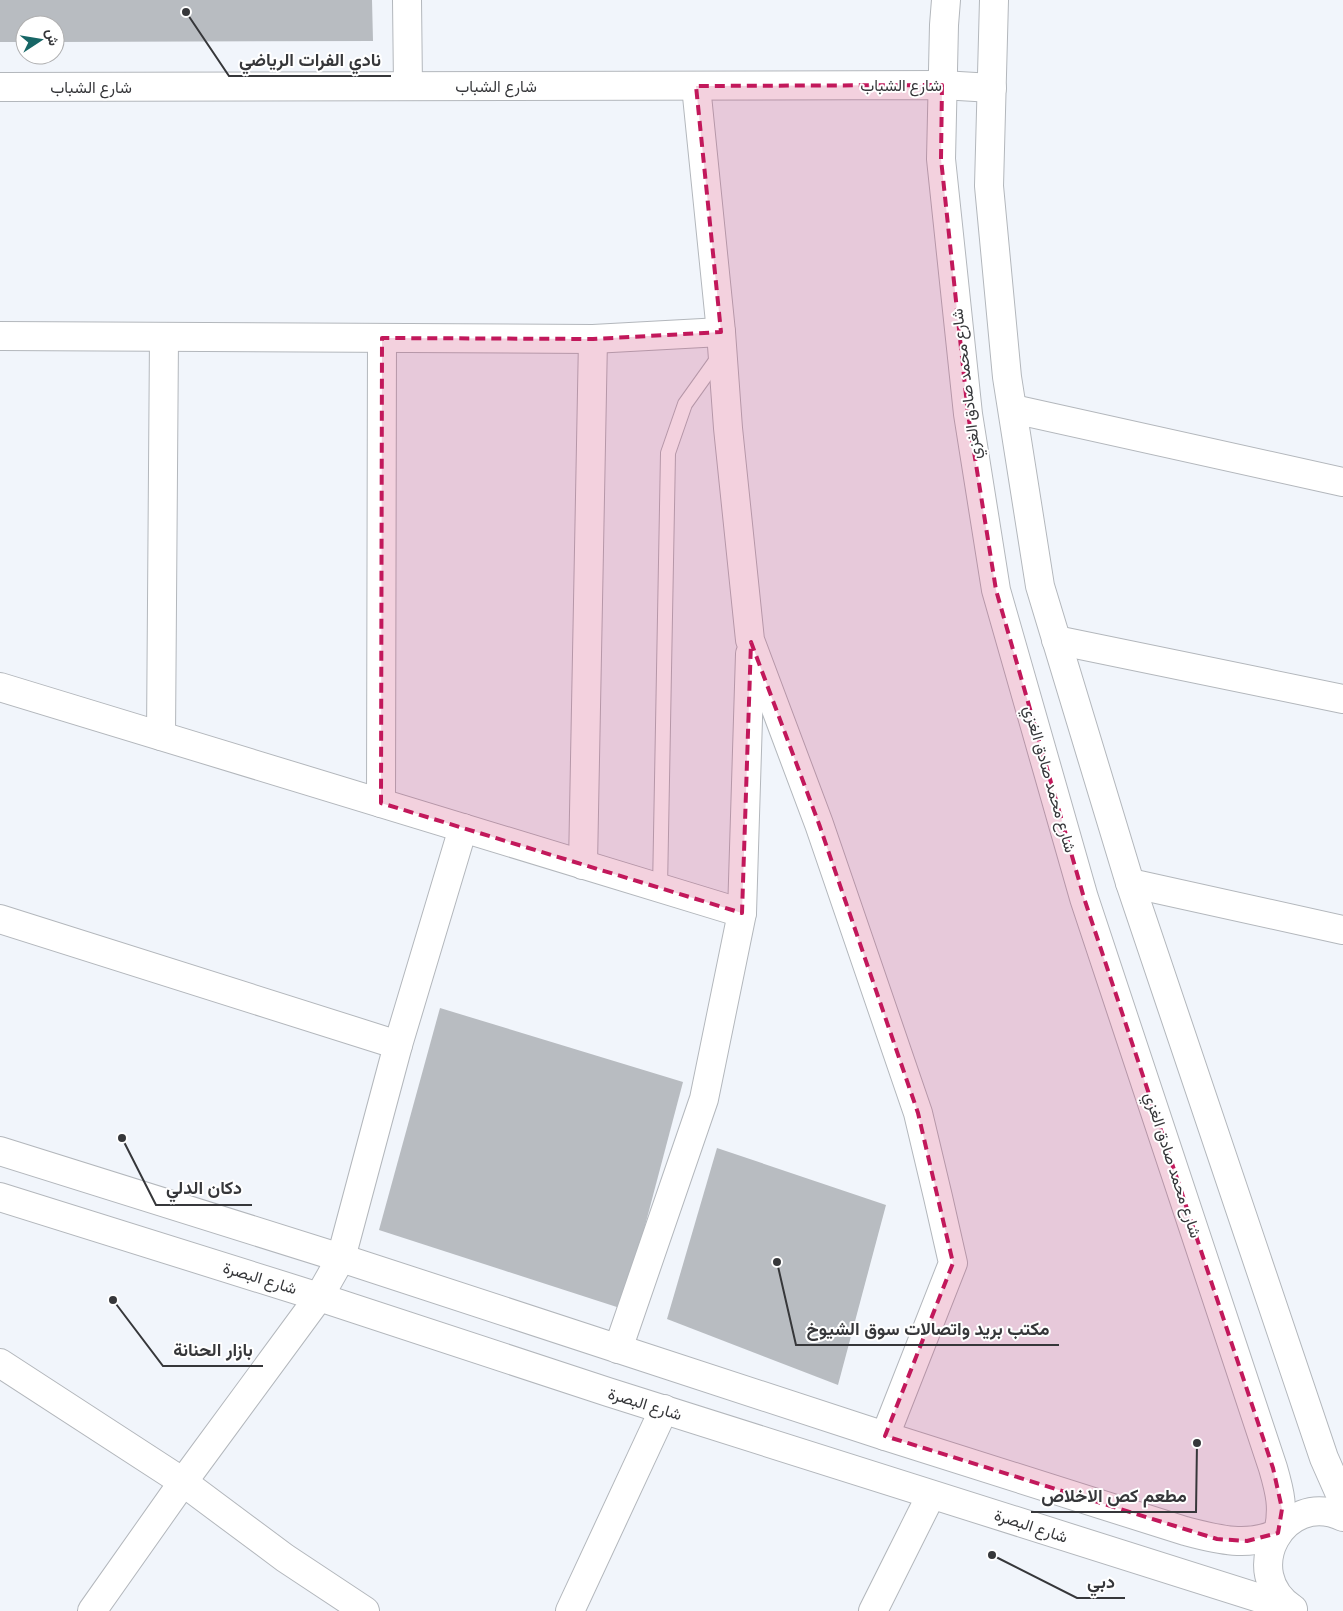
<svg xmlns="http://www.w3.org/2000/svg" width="1343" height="1611" font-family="Karla,Vazirmatn,sans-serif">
	<rect width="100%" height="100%" fill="#f1f5fb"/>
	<g fill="#b8bcc1">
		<polygon points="0,0 372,0 373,41 55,42 55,25 25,25 25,42 0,42"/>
		<polygon points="440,1008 683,1082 623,1309 379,1230"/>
		<polygon points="717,1148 886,1205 838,1385 667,1319"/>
	</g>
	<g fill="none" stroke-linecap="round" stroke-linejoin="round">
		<defs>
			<polyline id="service" points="660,889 668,453 685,404 720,355"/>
			<g id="minor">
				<polyline points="407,0 408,86"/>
				<polyline points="696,86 721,332 728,428 750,640 819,824 918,1113 938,1197 953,1263 885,1436"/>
				<polyline points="0,87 942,85 992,88"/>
				<polyline points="0,336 593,339 721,332"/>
				<polyline points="1013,409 1343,482"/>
				<polyline points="1056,640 1343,699"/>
				<polyline points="0,687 742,913"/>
				<polyline points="161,736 164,337"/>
				<polyline points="381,803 382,338"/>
				<polyline points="583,865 593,339"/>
				<polyline points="1130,883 1343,930"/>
				<polyline points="0,919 398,1045"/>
				<polyline points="618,1349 704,1099 742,913 750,654"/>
				<polyline points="0,1363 183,1482 285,1558 365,1611"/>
				<polyline points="92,1611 183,1482 319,1297 341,1258 398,1045 463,828"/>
				<polyline points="570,1611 664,1409"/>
				<polyline points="873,1611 931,1495"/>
			</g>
			<g id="secondary">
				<polyline points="994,0 989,186 1007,377 1040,586 1130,883 1324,1458 1343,1501"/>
				<path d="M0 1151 341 1258 885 1436 1185 1531C1216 1539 1248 1548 1278 1533 1284 1508 1280 1492 1273 1468L1084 898 996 590 968 414 941 159 944 25 946 0"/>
				<polyline points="0,1197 319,1297 608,1392 1291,1608"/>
				<path d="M1293 1609C1238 1573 1283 1489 1343 1517"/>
			</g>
		</defs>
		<use href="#service" stroke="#b3b7bc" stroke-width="16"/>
		<use href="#minor" stroke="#b3b7bc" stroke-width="30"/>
		<use href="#secondary" stroke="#b3b7bc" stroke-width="30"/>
		<use href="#service" stroke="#fff" stroke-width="14"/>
		<use href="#minor" stroke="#fff" stroke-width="28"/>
		<use href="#secondary" stroke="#fff" stroke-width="28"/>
	</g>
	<path fill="#c2185b" fill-opacity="0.2" stroke="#c2185b" stroke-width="4" stroke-dasharray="10 6" stroke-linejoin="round" d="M942 85 941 159 968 414 996 590 1084 898 1273 1468 1282 1509 1278 1533 1247 1541 1217 1539 885 1436 953 1263 918 1113 819 824 751 642 742 913 381 803 382 338 593 339 721 332 696 86Z"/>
	<g text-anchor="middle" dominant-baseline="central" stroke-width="4" stroke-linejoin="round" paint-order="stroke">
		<g font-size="16" fill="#36373a" stroke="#fff">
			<text x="901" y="85">شارع الشباب</text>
			<text x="496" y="86">شارع الشباب</text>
			<text x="91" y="87">شارع الشباب</text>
			<text transform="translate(966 384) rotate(-97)">شارع محمد صادق الغزي</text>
			<text transform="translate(1050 779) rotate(74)">شارع محمد صادق الغزي</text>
			<text transform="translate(1173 1165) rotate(72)">شارع محمد صادق الغزي</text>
			<text transform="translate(260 1278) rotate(17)">شارع البصرة</text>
			<text transform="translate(645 1404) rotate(17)">شارع البصرة</text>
			<text transform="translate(1031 1526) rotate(18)">شارع البصرة</text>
		</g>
	</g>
	<path fill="none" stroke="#36373a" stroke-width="2" d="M186 12L229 76H391M122 1138L156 1205H252M777 1262L796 1345H1059M113 1300L163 1366H263M1197 1443L1196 1512H1031M992 1555L1077 1598H1125"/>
	<g fill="#36373a" stroke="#fff" stroke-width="2">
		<circle cx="186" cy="12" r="5"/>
		<circle cx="122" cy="1138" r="5"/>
		<circle cx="777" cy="1262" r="5"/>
		<circle cx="113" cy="1300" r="5"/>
		<circle cx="1197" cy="1443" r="5"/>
		<circle cx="992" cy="1555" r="5"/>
	</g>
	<g font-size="18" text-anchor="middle" font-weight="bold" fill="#36373a" stroke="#fff" stroke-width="4" stroke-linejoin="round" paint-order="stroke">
		<text x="310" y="66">نادي الفرات الرياضي</text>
		<text x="204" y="1194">دكان الدلي</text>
		<text x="928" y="1335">مكتب بريد واتصالات سوق الشيوخ</text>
		<text x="213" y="1356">بازار الحنانة</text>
		<text x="1114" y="1502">مطعم كص الاخلاص</text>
		<text x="1101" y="1588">دبي</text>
	</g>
	<g transform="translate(40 40) rotate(78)"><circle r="24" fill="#ffffff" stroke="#afafb0"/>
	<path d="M0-4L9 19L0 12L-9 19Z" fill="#176666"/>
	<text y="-8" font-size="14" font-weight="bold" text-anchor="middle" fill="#36373a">ش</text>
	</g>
</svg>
